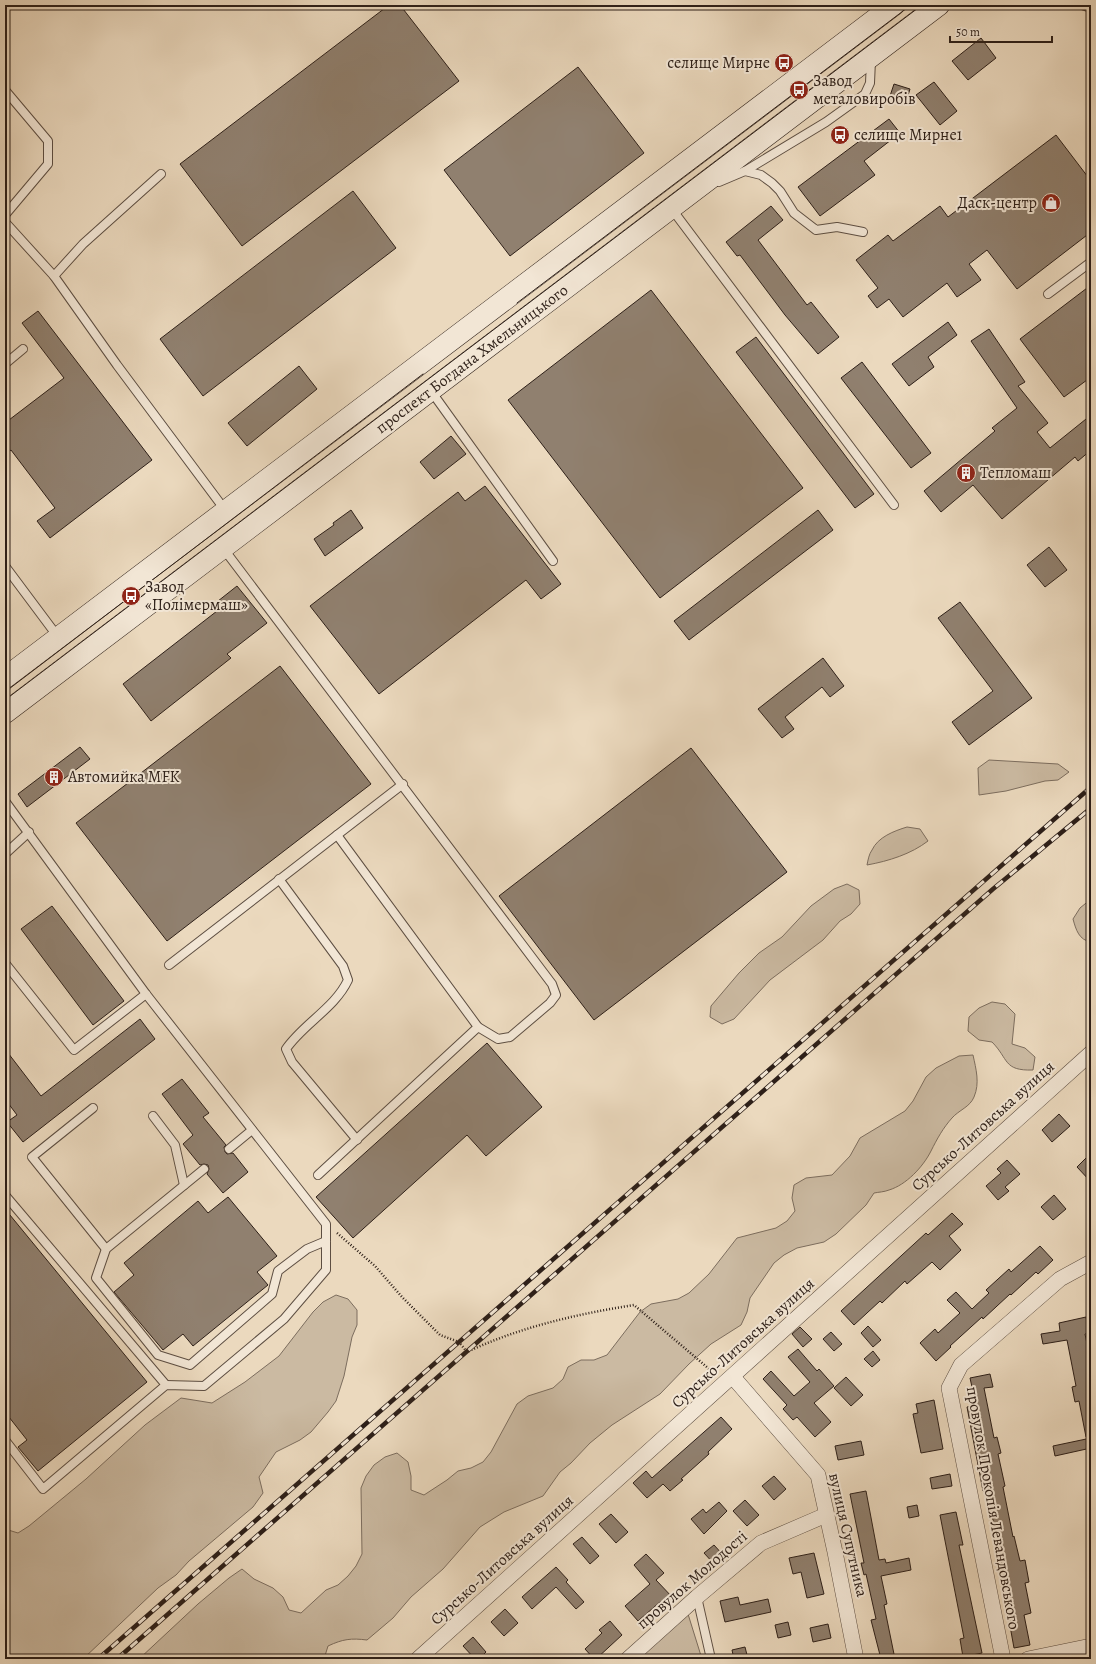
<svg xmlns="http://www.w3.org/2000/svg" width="1096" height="1664" font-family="Alegreya,serif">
	<rect width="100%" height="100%" fill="#ebd9be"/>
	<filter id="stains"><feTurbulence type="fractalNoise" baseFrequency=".005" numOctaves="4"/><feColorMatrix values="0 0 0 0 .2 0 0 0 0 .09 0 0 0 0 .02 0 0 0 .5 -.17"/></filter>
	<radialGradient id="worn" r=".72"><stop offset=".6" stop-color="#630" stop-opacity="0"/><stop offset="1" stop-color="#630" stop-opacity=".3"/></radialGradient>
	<g fill="#cbbaa2" stroke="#7c6d5e">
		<polygon points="989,760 1058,764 1069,772 1058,780 1045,781 1006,791 979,795 978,768"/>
		<path d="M907 827 920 829 928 841C911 854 889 861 867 865 868 860 869 854 872 850 878 837 894 831 907 827Z"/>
		<polygon points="847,884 859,890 860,904 851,914 840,921 823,940 770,980 734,1019 722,1024 710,1017 711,1006 739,973 759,953 782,937 811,906 834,889"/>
		<path d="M1091 899V942C1079 940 1076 930 1073 919L1080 908Z"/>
		<path d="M992 1002 1005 1004 1015 1014 1012 1044 1025 1048 1035 1057 1033 1070C1003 1071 1009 1059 992 1042L979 1040 968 1031 969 1017 979 1008Z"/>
		<path d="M973 1055C976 1069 980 1083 974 1097 970 1107 959 1110 952 1118 943 1128 937 1139 931 1151 923 1167 906 1185 889 1190 884 1192 879 1192 874 1193L866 1205 836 1234 824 1242 797 1248 784 1255 774 1263 750 1298 747 1312 741 1325 711 1344 689 1364 660 1394 612 1425 590 1443 571 1463 560 1472 543 1496 504 1512 480 1527 443 1569 411 1597 393 1618 367 1640C351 1638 343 1639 328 1646L324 1659H139L198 1604 229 1578 242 1569 254 1579 273 1588 283 1597 289 1610 301 1613 326 1590 338 1585 348 1576 356 1566 362 1554 361 1488 366 1476 374 1465 385 1457 397 1453 408 1462 411 1476V1490L424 1495 447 1480 458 1471 471 1468 483 1462 491 1452 517 1404 528 1396 553 1388 563 1379 568 1367 581 1360H594L607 1355 640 1312 651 1304 678 1299 689 1293 709 1274 737 1238 776 1228 787 1221 795 1211 792 1198 794 1185 806 1178 832 1175 850 1156 860 1138 905 1111 913 1101 926 1077 936 1068 959 1056Z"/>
		<polygon points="336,1295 348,1299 357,1310 357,1325 352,1337 344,1376 336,1401 328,1412 311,1432 300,1440 276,1452 259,1477 263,1493 253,1507 189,1561 176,1575 158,1588 83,1659 5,1659 5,1529 18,1533 29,1526 86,1479 145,1425 181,1398 212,1403 245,1382 279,1356 313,1312 323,1302"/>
		<polygon points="688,1614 702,1659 637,1659"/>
	</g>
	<g fill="#90806f" stroke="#2e2019">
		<polygon points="389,5 400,5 459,81 242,246 180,164"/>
		<polygon points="981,38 996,58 968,80 952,61"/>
		<polygon points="578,67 644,153 510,256 444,170"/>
		<polygon points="934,82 957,111 940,125 916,95"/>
		<polygon points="894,84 910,89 905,105 889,99"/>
		<polygon points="889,119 900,133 864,161 875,175 820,216 798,187"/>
		<polygon points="1056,135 1091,181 1091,232 1017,289 987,250 969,264 981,280 957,297 947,283 903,317 889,299 877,308 868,296 878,288 856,260 888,235 893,241 940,206 948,217"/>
		<polygon points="353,191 396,248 203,396 160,339"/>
		<polygon points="771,206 783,220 758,240 807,305 811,302 839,337 818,354 785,315 740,255 737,256 726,242"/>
		<polygon points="1091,285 1091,377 1064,397 1020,339"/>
		<polygon points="651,290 803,488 660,598 508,400"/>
		<polygon points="38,311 152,460 50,538 37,521 55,508 11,450 5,455 5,423 64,378 22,323"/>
		<polygon points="948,322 957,335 928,357 934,367 909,386 892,364"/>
		<polygon points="989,329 1025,382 1018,386 1048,423 1037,432 1050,448 1091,415 1091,450 1078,461 1075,457 1002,519 973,485 941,512 924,491 995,431 992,428 1017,408 971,341"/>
		<polygon points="756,337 874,494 855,508 736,352"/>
		<polygon points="862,362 931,453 911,468 841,378"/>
		<polygon points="299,366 317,389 247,446 228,423"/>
		<polygon points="451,436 466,454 434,479 420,462"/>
		<polygon points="485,486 561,584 541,599 526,580 379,694 310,606 458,492 465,501"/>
		<polygon points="351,510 363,528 325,556 314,539 334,525 333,523"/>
		<polygon points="818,510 833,530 689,640 674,621"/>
		<polygon points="1049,547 1067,570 1045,587 1027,565"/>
		<polygon points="237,586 267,623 227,654 231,658 151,721 123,684 217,611 213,605"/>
		<polygon points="960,602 1032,698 969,745 952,722 993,691 938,618"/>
		<polygon points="823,658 844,686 830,697 822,687 785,717 794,729 782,738 758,709"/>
		<polygon points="280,666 371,784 167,941 76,823"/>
		<polygon points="80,747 90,759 27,807 18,794"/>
		<polygon points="691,748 787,872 594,1020 499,896"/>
		<polygon points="52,906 124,1001 93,1025 21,929"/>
		<polygon points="140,1019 155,1039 23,1142 7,1122 17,1115 5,1099 5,1049 41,1096"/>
		<polygon points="487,1043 542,1107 486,1156 467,1135 353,1238 316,1197"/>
		<polygon points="182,1079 209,1113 203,1117 226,1145 224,1147 225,1152 227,1154 233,1153 248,1172 223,1193 207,1174 209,1169 208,1165 204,1164 200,1165 183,1144 193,1135 162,1094"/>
		<polygon points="1059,1114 1070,1126 1052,1142 1042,1130"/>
		<polygon points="1091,1153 1091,1182 1077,1167"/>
		<polygon points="1007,1160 1020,1174 1005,1187 1009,1191 998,1200 986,1186 1001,1173 997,1169"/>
		<polygon points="1054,1195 1066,1209 1053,1220 1041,1207"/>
		<polygon points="228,1197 277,1256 257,1272 268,1285 193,1346 183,1334 163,1350 114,1292 134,1275 124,1263 198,1201 208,1213"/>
		<polygon points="5,1209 147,1382 38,1471 18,1447 27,1440 5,1412"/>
		<polygon points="952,1213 963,1224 949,1236 961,1250 940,1270 932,1262 907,1284 905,1281 882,1303 880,1301 854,1325 841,1311 926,1233 928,1235"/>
		<polygon points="1040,1246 1053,1260 1038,1274 1036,1272 1011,1295 1010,1294 983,1319 982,1317 950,1346 951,1347 936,1361 920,1343 935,1329 938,1333 960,1313 947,1300 956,1292 972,1309 989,1293 986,1290 1009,1269 1011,1272"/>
		<polygon points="1086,1317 1089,1333 1085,1334 1091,1363 1091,1436 1086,1437 1079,1401 1075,1402 1072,1387 1076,1386 1067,1340 1043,1344 1041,1334 1060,1331 1059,1323"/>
		<polygon points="868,1326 881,1340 873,1347 861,1333"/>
		<polygon points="800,1327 812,1339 803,1347 792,1334"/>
		<polygon points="831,1332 842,1344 834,1351 823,1339"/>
		<polygon points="798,1349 817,1371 819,1369 834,1386 814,1403 831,1422 815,1437 797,1417 793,1420 783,1409 787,1405 763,1379 771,1371 794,1396 810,1382 788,1357"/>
		<polygon points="873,1351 880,1360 872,1367 864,1359"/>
		<polygon points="990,1374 993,1387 984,1388 994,1438 997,1437 1001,1453 998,1454 1005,1486 1003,1487 1013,1537 1014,1536 1020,1561 1025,1560 1029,1582 1025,1583 1031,1613 1024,1615 1030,1645 1014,1648 999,1565 1002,1565 987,1490 983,1491 967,1407 976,1405 970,1378"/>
		<polygon points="846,1377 863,1395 851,1406 834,1388"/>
		<polygon points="934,1400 943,1449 921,1453 913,1414 918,1413 916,1404"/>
		<polygon points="721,1417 732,1429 708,1452 709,1454 681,1479 683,1480 670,1491 663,1484 647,1498 633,1483 646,1471 652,1478"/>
		<polygon points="1091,1438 1091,1448 1055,1456 1053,1446"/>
		<polygon points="861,1441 864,1455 838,1460 835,1446"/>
		<polygon points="950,1474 952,1486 932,1489 930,1478"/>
		<polygon points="774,1476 786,1489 774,1500 762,1486"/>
		<polygon points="866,1491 879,1560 885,1559 886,1563 909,1558 911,1570 881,1576 887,1604 884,1605 895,1659 881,1659 871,1620 876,1619 866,1574 864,1575 861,1563 864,1563 850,1494"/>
		<polygon points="745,1500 759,1515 747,1526 733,1511"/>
		<polygon points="719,1502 727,1511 704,1534 691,1519 703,1509 706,1513"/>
		<polygon points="917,1505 919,1516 909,1518 907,1507"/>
		<polygon points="956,1512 963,1545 959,1545 982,1653 963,1657 960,1639 964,1638 940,1515"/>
		<polygon points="611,1514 628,1532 616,1543 599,1524"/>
		<polygon points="582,1537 599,1556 590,1564 573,1544"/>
		<polygon points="714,1545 724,1556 715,1565 704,1553"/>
		<polygon points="814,1553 824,1594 807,1598 801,1572 793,1574 789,1558"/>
		<polygon points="646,1554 664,1573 656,1580 674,1599 664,1607 660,1602 638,1621 625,1606 650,1584 634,1565"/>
		<polygon points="556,1567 568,1580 566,1582 584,1602 576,1609 556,1587 532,1609 522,1597"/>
		<polygon points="738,1597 740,1605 768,1599 771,1612 725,1622 720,1601"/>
		<polygon points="505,1609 518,1623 504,1636 491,1622"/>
		<polygon points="610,1621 622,1635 596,1659 594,1659 585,1649 602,1633 599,1630"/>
		<polygon points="788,1622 791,1635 778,1638 775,1625"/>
		<polygon points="828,1624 831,1638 813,1642 810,1628"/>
		<polygon points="473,1637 486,1652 479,1659 475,1659 463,1646"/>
		<polygon points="745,1647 748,1659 734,1659 732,1650"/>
	</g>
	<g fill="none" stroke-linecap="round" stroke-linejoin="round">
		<defs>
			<g id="lane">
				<polyline points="1082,5 1091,8"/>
				<polyline points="5,90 48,141 48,164 5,215"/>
				<polyline points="745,171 761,175 772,183 780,191 794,213 816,230 837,227 863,232"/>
				<polyline points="161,174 83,244 54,276 117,365 225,510"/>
				<polyline points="719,182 745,171 826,122 865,94 870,83 871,60"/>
				<polyline points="671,208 894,505"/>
				<polyline points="5,222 54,276"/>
				<polyline points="1048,294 1091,262"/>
				<polyline points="5,364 23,349"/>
				<polyline points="431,391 553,561"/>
				<polyline points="223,548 552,984 556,995 550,1003 510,1037 498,1039 478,1027 318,1175"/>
				<polyline points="5,566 58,637"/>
				<polyline points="5,801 146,994 326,1224 326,1270 284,1319 204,1386 166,1385 43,1489 5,1440"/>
				<polyline points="337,835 478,1027"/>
				<polyline points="5,854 29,832"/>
				<path d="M279 879 343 966 348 980C335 1008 303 1024 286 1049L292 1062 357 1140"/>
				<polyline points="5,963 74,1050 146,994"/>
				<polyline points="169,965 403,784"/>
				<polyline points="93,1108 32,1157 106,1249"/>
				<polyline points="153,1116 175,1145 184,1185"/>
				<polyline points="229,1149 252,1130"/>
				<polyline points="204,1169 106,1249 96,1278 158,1355 190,1365 272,1294 278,1271 307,1249 326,1241"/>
				<polyline points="5,1195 166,1385"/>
				<polyline points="697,1597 711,1659"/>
			</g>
			<g id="street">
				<polyline points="733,1377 818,1475 835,1552 856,1659"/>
				<polyline points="418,1659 1091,1053"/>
				<polyline points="628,1659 697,1597 761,1543 826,1515"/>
				<polyline points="1003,1659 949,1388 961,1365 1060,1279 1091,1262"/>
				<polyline points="1028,1659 1091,1646"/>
			</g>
			<g id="secondary">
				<polyline points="5,678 894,5"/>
				<polyline points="5,713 939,5"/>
			</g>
		</defs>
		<use href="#lane" stroke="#5d4e42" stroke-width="10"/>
		<use href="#street" stroke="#5d4e42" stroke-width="16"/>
		<use href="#secondary" stroke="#2e2019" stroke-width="22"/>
		<path stroke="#2e2019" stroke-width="2.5" stroke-dasharray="1 2" stroke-linecap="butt" d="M337 1233 375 1266 402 1297 440 1335 459 1342 467 1352C520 1327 577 1314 634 1305L715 1374"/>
		<use href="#lane" stroke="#f2e6d5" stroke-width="8"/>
		<use href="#street" stroke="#f2e6d5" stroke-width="15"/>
		<use href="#secondary" stroke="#f2e6d5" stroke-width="21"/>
		<g stroke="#2e2019" stroke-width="1">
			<polyline points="517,303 911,5"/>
			<polyline points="5,692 423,374"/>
			<polyline points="5,700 922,5"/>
		</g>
		<defs>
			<g id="rail">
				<polyline points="98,1659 1091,787"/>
				<polyline points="117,1659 993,889 1091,808"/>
			</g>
		</defs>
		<use href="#rail" stroke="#2e2019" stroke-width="4.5"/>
		<use href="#rail" stroke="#f2e6d5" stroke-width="3" stroke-dasharray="9" stroke-linecap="butt"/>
	</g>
	<defs>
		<symbol id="bus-disc" viewBox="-11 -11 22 22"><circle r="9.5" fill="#8f2418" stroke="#f2e6d5"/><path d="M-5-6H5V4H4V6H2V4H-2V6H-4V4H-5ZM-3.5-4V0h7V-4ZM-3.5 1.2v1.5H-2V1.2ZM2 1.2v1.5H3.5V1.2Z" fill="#fff"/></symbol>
		<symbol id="shop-disc" viewBox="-11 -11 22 22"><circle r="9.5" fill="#8f2418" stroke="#f2e6d5"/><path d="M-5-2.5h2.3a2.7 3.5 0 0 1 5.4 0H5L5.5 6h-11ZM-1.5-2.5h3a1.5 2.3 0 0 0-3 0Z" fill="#fff"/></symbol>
		<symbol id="building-disc" viewBox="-11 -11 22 22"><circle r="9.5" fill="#8f2418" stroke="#f2e6d5"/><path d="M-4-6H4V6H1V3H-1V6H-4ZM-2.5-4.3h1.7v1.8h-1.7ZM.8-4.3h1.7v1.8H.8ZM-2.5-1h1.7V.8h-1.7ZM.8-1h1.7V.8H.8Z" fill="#fff"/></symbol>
	</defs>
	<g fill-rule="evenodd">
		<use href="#bus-disc" x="773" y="52" width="22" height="22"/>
		<use href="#bus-disc" x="788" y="79" width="22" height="22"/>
		<use href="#bus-disc" x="829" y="124" width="22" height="22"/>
		<use href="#shop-disc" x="1040" y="192" width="22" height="22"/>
		<use href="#building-disc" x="955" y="462" width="22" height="22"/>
		<use href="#bus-disc" x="120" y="585" width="22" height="22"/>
		<use href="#building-disc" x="43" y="766" width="22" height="22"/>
	</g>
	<g text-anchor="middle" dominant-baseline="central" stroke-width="4" stroke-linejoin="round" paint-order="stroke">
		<g font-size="16" fill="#2e2019" stroke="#f2e6d5" text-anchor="start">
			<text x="770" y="63" text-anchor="end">селище Мирне</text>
			<text x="813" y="81">Завод<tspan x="813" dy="18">металовиробів</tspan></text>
			<text x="854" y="135">селище Мирне1</text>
			<text x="1037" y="203" text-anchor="end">Даск-центр</text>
			<text x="980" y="473">Тепломаш</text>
			<text x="145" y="587">Завод<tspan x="145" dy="18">«Полімермаш»</tspan></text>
			<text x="68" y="777">Автомийка MFK</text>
		</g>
		<g font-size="16" fill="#2e2019" stroke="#f2e6d5">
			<text transform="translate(472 359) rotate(-37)">проспект Богдана Хмельницького</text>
			<text transform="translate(983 1126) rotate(-42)">Сурсько-Литовська вулиця</text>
			<text transform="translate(743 1343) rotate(-42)">Сурсько-Литовська вулиця</text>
			<text transform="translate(993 1508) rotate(80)">провулок Прокопія Левандовського</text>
			<text transform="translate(848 1535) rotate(77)">вулиця Супутника</text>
			<text transform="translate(502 1560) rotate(-42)">Сурсько-Литовська вулиця</text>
			<text transform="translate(692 1580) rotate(-41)">провулок Молодості</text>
		</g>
	</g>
	<rect width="1096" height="1664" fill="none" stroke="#ebd9be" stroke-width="20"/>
	<rect x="6" y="6" width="1084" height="1652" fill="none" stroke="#2e2019" stroke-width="2"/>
	<rect x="10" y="10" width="1076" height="1644" fill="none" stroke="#2e2019"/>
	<path d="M950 36v6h102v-6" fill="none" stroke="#2e2019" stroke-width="2"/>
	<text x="956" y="36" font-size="12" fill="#2e2019" stroke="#f2e6d5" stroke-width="3" paint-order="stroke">50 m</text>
	<rect width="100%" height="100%" filter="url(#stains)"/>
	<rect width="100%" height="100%" fill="url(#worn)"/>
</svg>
